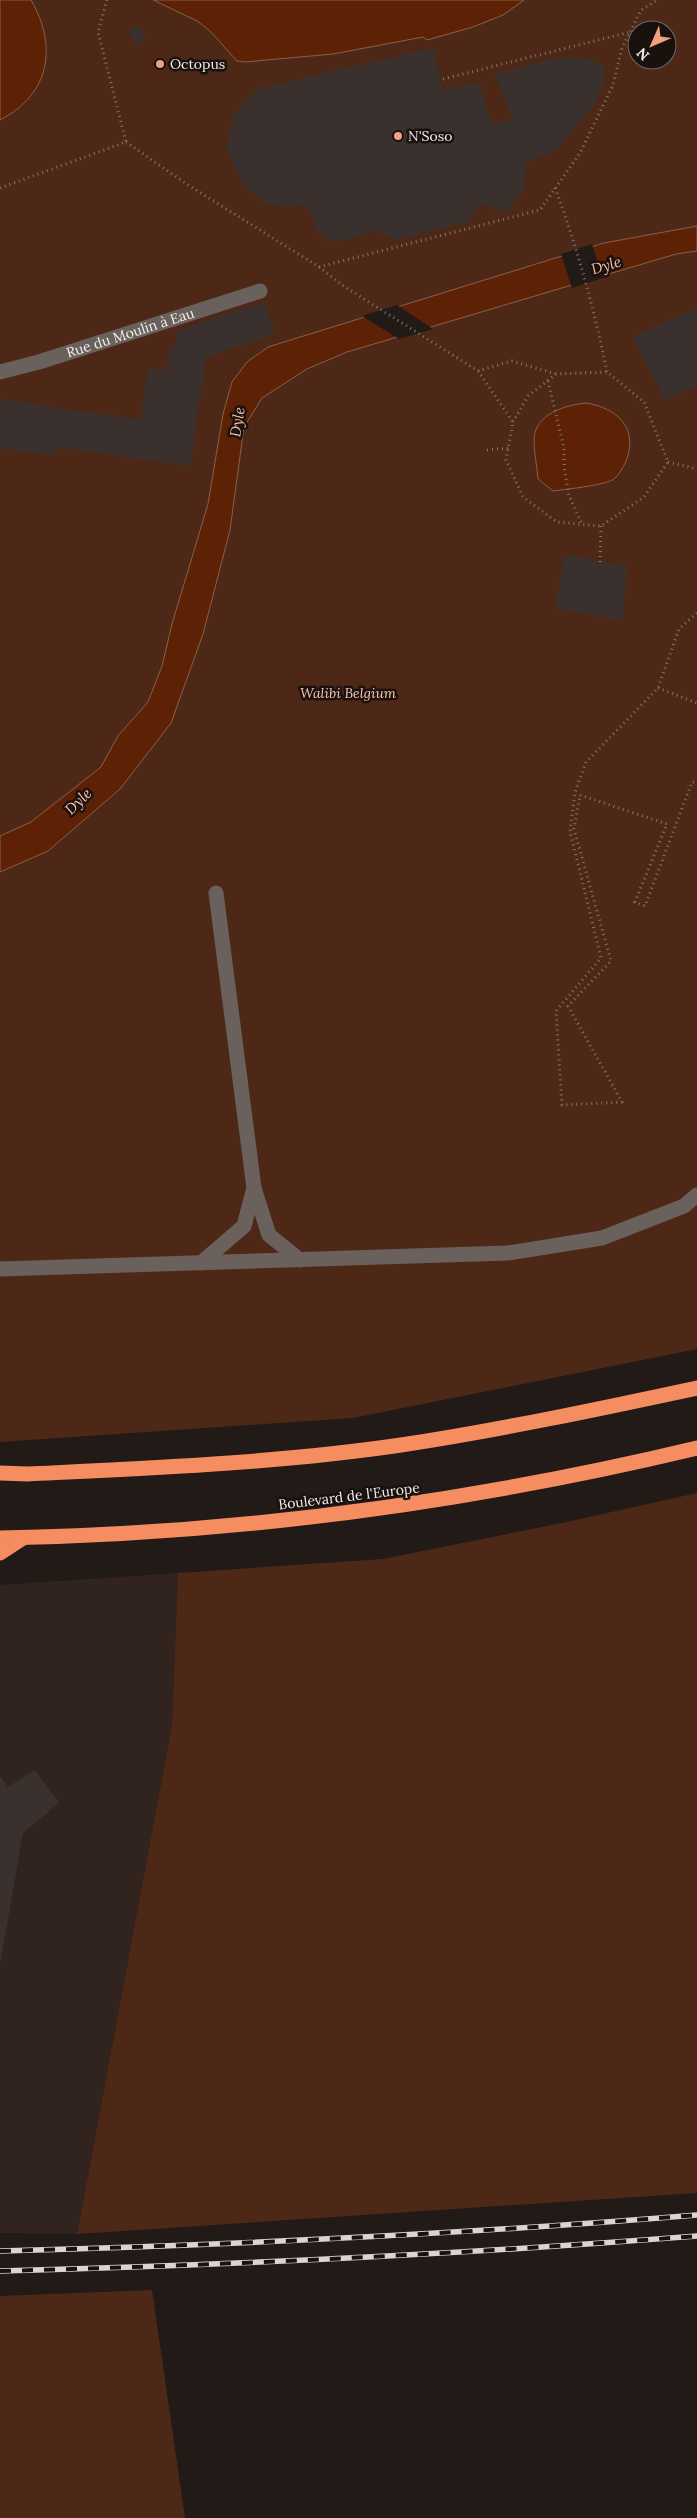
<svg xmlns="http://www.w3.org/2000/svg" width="697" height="2518" font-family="Lora,serif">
	<rect width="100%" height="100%" fill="#221a17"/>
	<polygon fill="#31231e" points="178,1573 172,1725 77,2234 0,2233 0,1585"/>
	<g fill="#4e2817" fill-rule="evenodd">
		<path d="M0 0H697V1349L353 1418 0 1442ZM637 30H667V60H637Z"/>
		<polygon points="697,1493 697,2193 77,2234 172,1725 178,1573 383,1559 562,1523"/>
		<polygon points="152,2290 185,2518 0,2518 0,2296"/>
	</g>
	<g fill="#5d2205" stroke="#8a5f4a">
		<path d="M0 0H31C58 47 50 94 0 120Z"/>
		<polygon points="153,0 524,0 503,15 473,27 427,40 423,37 333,54 245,62 237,61 210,31 197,21"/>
		<polygon points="697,226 697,251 676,254 347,352 307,369 262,398 244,427 230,530 203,634 171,723 120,789 48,851 0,872 0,836 31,822 101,767 118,736 148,702 162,666 172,624 208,504 223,414 232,382 247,362 268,347 604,243"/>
		<path d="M586 403C617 408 639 428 626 461 623 468 617 479 610 481 597 486 568 489 553 491L538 479C537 466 534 453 534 440 534 414 566 405 586 403Z"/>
	</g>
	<g fill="#221a17">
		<polygon points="592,244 603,278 572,288 561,254"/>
		<polygon points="397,305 433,329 399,339 362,316"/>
	</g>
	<g fill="#3a312e">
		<polygon points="138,25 147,38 137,45 128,31"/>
		<polygon points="433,48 443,90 479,82 492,124 513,119 495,74 555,58 578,57 593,60 604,67 603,85 595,104 556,150 525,164 525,189 506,212 479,204 470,221 397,240 375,230 347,240 329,242 316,229 308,205 285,207 264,203 243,184 226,148 235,112 257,89"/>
		<polygon points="264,302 275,334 206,357 190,466 57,447 55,456 0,448 0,399 141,420 148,368 166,371 170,347 175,348 178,330"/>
		<polygon points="697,308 697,385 665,400 632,337"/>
		<polygon points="565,554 627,567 622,621 555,608"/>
		<polygon points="35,1770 59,1803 23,1833 0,1965 0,1776 8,1787"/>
	</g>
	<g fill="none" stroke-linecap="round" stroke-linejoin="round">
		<g stroke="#7d7774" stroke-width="3" stroke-dasharray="1 4" stroke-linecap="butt">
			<polyline points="443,79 630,32"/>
			<polyline points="126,142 185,183 319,267 540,210 580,153 613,85 622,48 641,10 657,0"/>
			<polyline points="0,188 126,142 98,32 107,0"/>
			<path d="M555 188C578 249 594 309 607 372"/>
			<polyline points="319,267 345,287 478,371 513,422 506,460 523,497 557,522 601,526 644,497 668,462 644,402 607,372 556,374 528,396 513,422"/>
			<polyline points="478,371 512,361 556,374"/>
			<polyline points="548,381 564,448 564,466 569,496 582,524"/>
			<polyline points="487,450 509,448"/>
			<polyline points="668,462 697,469"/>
			<polyline points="600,562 601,526"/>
			<polyline points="697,613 679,629 658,688 586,762 575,792 570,831 601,958 556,1011 562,1105 622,1102 568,1006 611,961 574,829 580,795 667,824 635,902 645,906 692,782 697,783"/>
			<polyline points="658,688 697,703"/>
		</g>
		<g stroke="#6a615d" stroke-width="15">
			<path id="s1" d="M0 372 39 362 260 291"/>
			<polyline points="216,893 254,1188 269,1235 300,1260"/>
			<polyline points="201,1263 244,1226 254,1188"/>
			<polyline points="0,1269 508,1253 602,1238 684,1206 697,1195"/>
		</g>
		<g stroke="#f58d61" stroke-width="15">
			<path d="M0 1473 28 1474C152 1468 278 1463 401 1445 500 1430 599 1409 697 1388"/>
			<path d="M0 1538C237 1534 467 1503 697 1448"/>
			<polyline points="0,1553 23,1538"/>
		</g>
		<defs>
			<g id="rail">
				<path d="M0 2251C233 2245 465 2234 697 2215"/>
				<path d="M0 2271C233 2265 465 2254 697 2236"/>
			</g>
		</defs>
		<use href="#rail" stroke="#dad5d3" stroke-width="5.5"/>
		<use href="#rail" stroke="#19110e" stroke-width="4" stroke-dasharray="11" stroke-linecap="butt"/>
	</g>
	<g fill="#f2a07f" stroke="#19110e" stroke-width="2">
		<circle cx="160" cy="64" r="5"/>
		<circle cx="398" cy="136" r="5"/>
	</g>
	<g text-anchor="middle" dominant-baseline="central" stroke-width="5" stroke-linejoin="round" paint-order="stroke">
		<g font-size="14" fill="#f2edeb" stroke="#19110e" text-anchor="start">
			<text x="170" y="64">Octopus</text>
			<text x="408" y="136">N'Soso</text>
		</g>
		<g font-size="14" fill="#f2edeb" stroke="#19110e">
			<text stroke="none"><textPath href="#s1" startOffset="136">Rue du Moulin à Eau</textPath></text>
			<text transform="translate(349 1496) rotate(-7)">Boulevard de l'Europe</text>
		</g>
		<g font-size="14" font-style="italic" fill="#ffc4ad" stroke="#19110e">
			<text x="348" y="693">Walibi Belgium</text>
		</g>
		<g font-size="15" font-style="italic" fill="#fac0a9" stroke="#19110e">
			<text transform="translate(606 265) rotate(-16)">Dyle</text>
			<text transform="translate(237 422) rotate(-81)">Dyle</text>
			<text transform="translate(78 801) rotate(-44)">Dyle</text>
		</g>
	</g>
	<g transform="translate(652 45) rotate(225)"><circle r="24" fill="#19110e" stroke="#706966"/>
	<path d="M0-4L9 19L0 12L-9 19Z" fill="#f2a07f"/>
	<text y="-8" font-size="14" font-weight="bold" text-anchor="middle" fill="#f2edeb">N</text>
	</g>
</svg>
